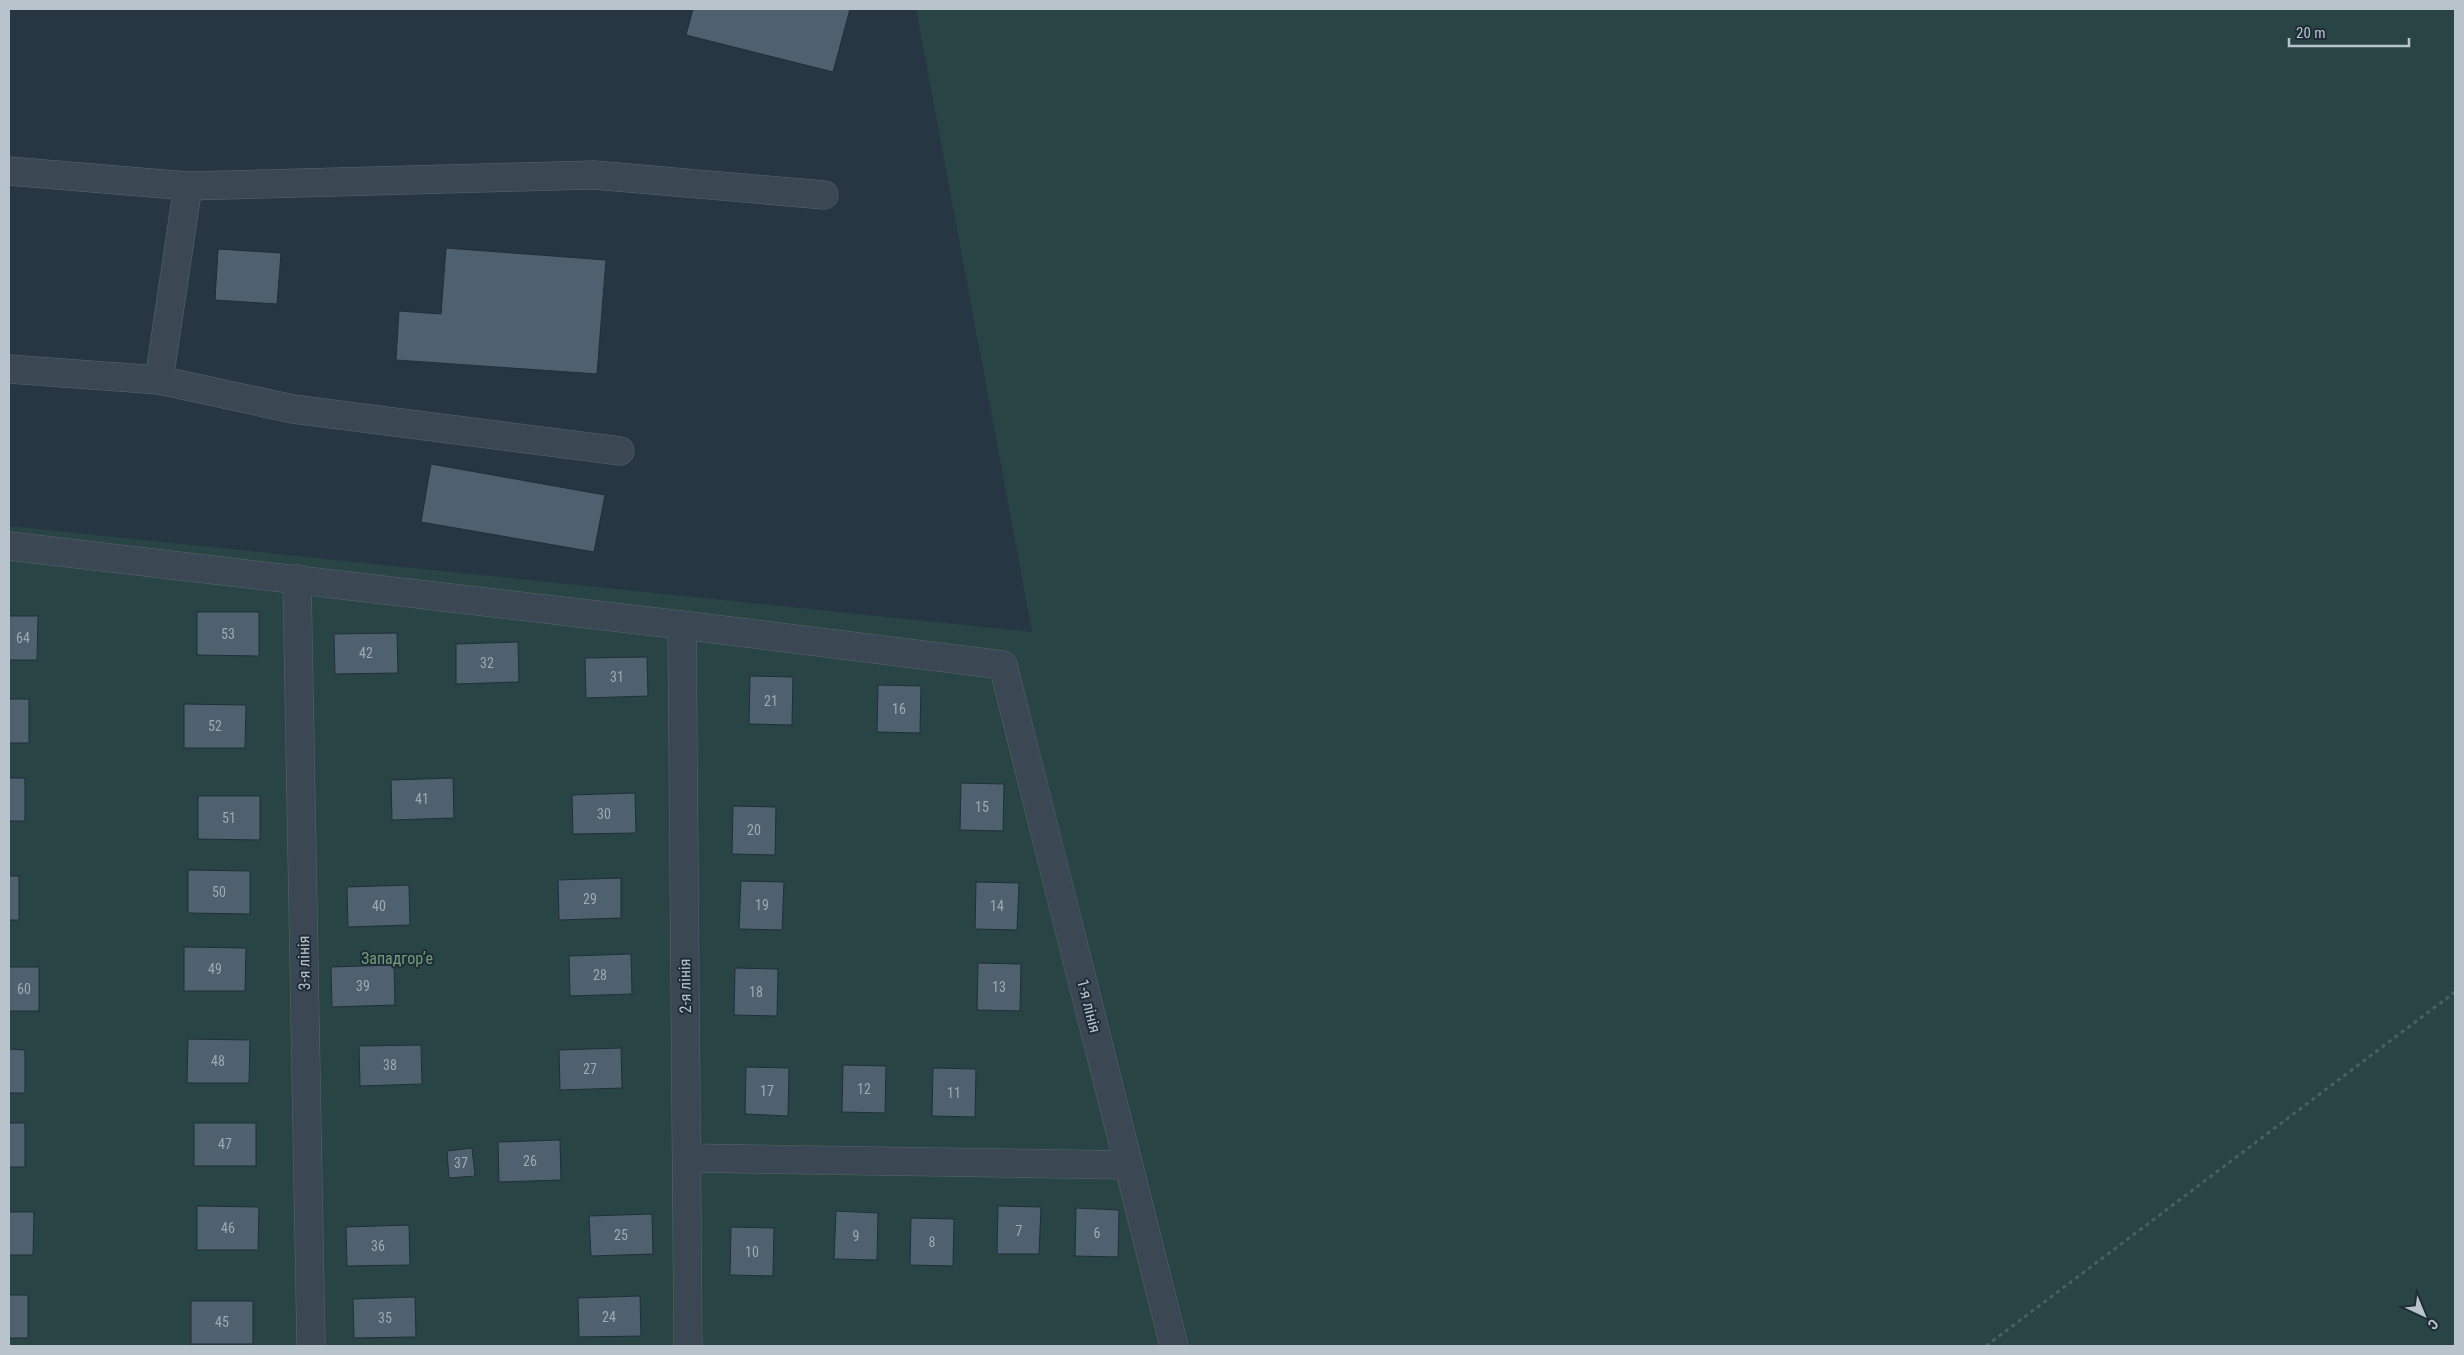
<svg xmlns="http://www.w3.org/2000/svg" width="2464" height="1355" font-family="'Roboto Condensed',sans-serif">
	<rect width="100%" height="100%" fill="#263643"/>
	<polygon fill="#284444" points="916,9 2455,9 2455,1346 9,1346 9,526 1032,632"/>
	<g fill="#4f616e" stroke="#212f3a">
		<polygon points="693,9 850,9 833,72 686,35"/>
		<polygon points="446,248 606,260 597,374 396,360 399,311 441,314"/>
		<polygon points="218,249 281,253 277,304 215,300"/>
		<polygon points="431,464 605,495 594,552 421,522"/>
		<polygon points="197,612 259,612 259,656 197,655"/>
		<polygon points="9,616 38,616 37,660 9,660"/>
		<polygon points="397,633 398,673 335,674 334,634"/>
		<polygon points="518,642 519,682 456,684 456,644"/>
		<polygon points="647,657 648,696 586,698 585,658"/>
		<polygon points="750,676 793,677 792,725 749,724"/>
		<polygon points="878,685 921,686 920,733 877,732"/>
		<rect x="9" y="699" width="20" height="44"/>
		<polygon points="184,704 246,705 245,748 184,748"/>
		<rect x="9" y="778" width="16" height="43"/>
		<polygon points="453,778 454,818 392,820 391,780"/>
		<polygon points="961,783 1004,784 1003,831 960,830"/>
		<polygon points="635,793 636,833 573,834 572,795"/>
		<polygon points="198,796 260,796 260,840 198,839"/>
		<polygon points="733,806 776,807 775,855 732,854"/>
		<polygon points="188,870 250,871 250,914 188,913"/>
		<rect x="9" y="876" width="10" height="44"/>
		<polygon points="621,878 621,918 559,920 558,880"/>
		<polygon points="741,881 784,882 782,930 739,929"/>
		<polygon points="976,882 1019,883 1017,930 975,929"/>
		<polygon points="409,885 410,925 348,927 347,887"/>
		<polygon points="184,947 246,948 245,991 184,991"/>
		<polygon points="631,954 632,994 570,996 569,956"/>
		<polygon points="978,963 1021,964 1020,1011 977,1010"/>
		<polygon points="394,965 395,1005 332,1007 331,967"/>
		<rect x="9" y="967" width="30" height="44"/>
		<polygon points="735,968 778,969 777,1016 734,1015"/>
		<polygon points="188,1039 250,1040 249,1083 187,1083"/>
		<polygon points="421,1045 422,1084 360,1086 359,1046"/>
		<polygon points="621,1048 622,1088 560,1090 559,1050"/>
		<polygon points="9,1049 25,1050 25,1093 9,1093"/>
		<polygon points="843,1065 886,1066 885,1113 842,1112"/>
		<polygon points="746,1067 789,1068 788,1116 745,1114"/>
		<polygon points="933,1068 976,1069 975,1117 932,1116"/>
		<rect x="9" y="1123" width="16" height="44"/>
		<rect x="194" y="1123" width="62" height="43"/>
		<polygon points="560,1140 561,1180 499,1182 498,1142"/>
		<polygon points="472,1148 475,1176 449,1178 447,1151"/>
		<polygon points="197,1206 259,1207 258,1250 197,1250"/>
		<polygon points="998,1206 1041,1207 1039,1254 997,1254"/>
		<polygon points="1076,1208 1119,1210 1118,1257 1075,1256"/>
		<polygon points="836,1211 878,1213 877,1260 834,1259"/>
		<polygon points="9,1212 34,1212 33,1255 9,1255"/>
		<polygon points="652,1214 653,1254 591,1256 589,1216"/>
		<polygon points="911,1218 954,1219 953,1266 910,1265"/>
		<polygon points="409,1225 410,1265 347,1266 346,1227"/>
		<polygon points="731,1227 774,1228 773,1276 730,1275"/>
		<rect x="9" y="1295" width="19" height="43"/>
		<polygon points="640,1296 641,1336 579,1337 578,1298"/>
		<polygon points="415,1297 416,1337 354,1338 353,1299"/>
		<rect x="191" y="1301" width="62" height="43"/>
	</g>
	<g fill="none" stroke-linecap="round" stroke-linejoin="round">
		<defs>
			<g id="minor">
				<polyline points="9,171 188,186 594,175 824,195"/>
				<polyline points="9,369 159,380 293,409 620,451"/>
				<polyline points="159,380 188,186"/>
				<polyline points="9,546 682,625 1003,665 1174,1346"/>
				<polyline points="297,579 311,1346"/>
				<polyline points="682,625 688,1346"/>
				<polyline points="687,1158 1128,1165"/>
			</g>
		</defs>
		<use href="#minor" stroke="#596670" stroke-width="29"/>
		<polyline stroke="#476060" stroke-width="3" stroke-dasharray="4 4" stroke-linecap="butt" points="1986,1346 2455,992"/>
		<use href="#minor" stroke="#3b4853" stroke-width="28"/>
	</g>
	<g text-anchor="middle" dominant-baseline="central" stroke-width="4" stroke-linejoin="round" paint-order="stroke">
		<g font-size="14" fill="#9eaab4">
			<text x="228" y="634">53</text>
			<text x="23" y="638">64</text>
			<text x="366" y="653">42</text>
			<text x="487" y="663">32</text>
			<text x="617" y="677">31</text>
			<text x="771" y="701">21</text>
			<text x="899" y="709">16</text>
			<text x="215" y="726">52</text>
			<text x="422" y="799">41</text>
			<text x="982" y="807">15</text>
			<text x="604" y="814">30</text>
			<text x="229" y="818">51</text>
			<text x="754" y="830">20</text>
			<text x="219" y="892">50</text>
			<text x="590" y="899">29</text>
			<text x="762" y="905">19</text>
			<text x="379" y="906">40</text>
			<text x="997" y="906">14</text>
			<text x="215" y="969">49</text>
			<text x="600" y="975">28</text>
			<text x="363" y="986">39</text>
			<text x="999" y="987">13</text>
			<text x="24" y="989">60</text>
			<text x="756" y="992">18</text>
			<text x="218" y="1061">48</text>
			<text x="390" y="1065">38</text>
			<text x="590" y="1069">27</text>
			<text x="864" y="1089">12</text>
			<text x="767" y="1091">17</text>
			<text x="954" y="1093">11</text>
			<text x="225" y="1144">47</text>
			<text x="530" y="1161">26</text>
			<text x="461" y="1163">37</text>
			<text x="228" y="1228">46</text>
			<text x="1019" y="1231">7</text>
			<text x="1097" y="1233">6</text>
			<text x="621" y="1235">25</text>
			<text x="856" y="1236">9</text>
			<text x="932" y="1242">8</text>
			<text x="378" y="1246">36</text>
			<text x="752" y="1252">10</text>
			<text x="609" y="1317">24</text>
			<text x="385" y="1318">35</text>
			<text x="222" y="1322">45</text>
		</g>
		<g font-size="16" fill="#6f9e74" stroke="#1f2d38">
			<text x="397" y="958">Западгорʼе</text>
		</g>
		<g font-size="16" fill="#b8c3cc" stroke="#1f2d38">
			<text transform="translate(304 963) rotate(-91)">3-я лінія</text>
			<text transform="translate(685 986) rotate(-91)">2-я лінія</text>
			<text transform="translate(1089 1006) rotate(76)">1-я лінія</text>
		</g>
	</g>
	<rect width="2464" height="1355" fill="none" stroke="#b8c3cc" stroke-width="20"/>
	<g transform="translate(2424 1315) rotate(136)" stroke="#1f2d38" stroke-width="4" paint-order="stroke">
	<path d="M0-4L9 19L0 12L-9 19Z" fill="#b8c3cc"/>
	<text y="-8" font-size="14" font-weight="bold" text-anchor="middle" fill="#b8c3cc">С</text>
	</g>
	<path d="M2289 38v8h120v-8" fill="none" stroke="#b8c3cc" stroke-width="2.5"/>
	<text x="2296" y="38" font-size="15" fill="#b8c3cc" stroke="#1f2d38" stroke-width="4" paint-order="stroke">20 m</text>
</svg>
